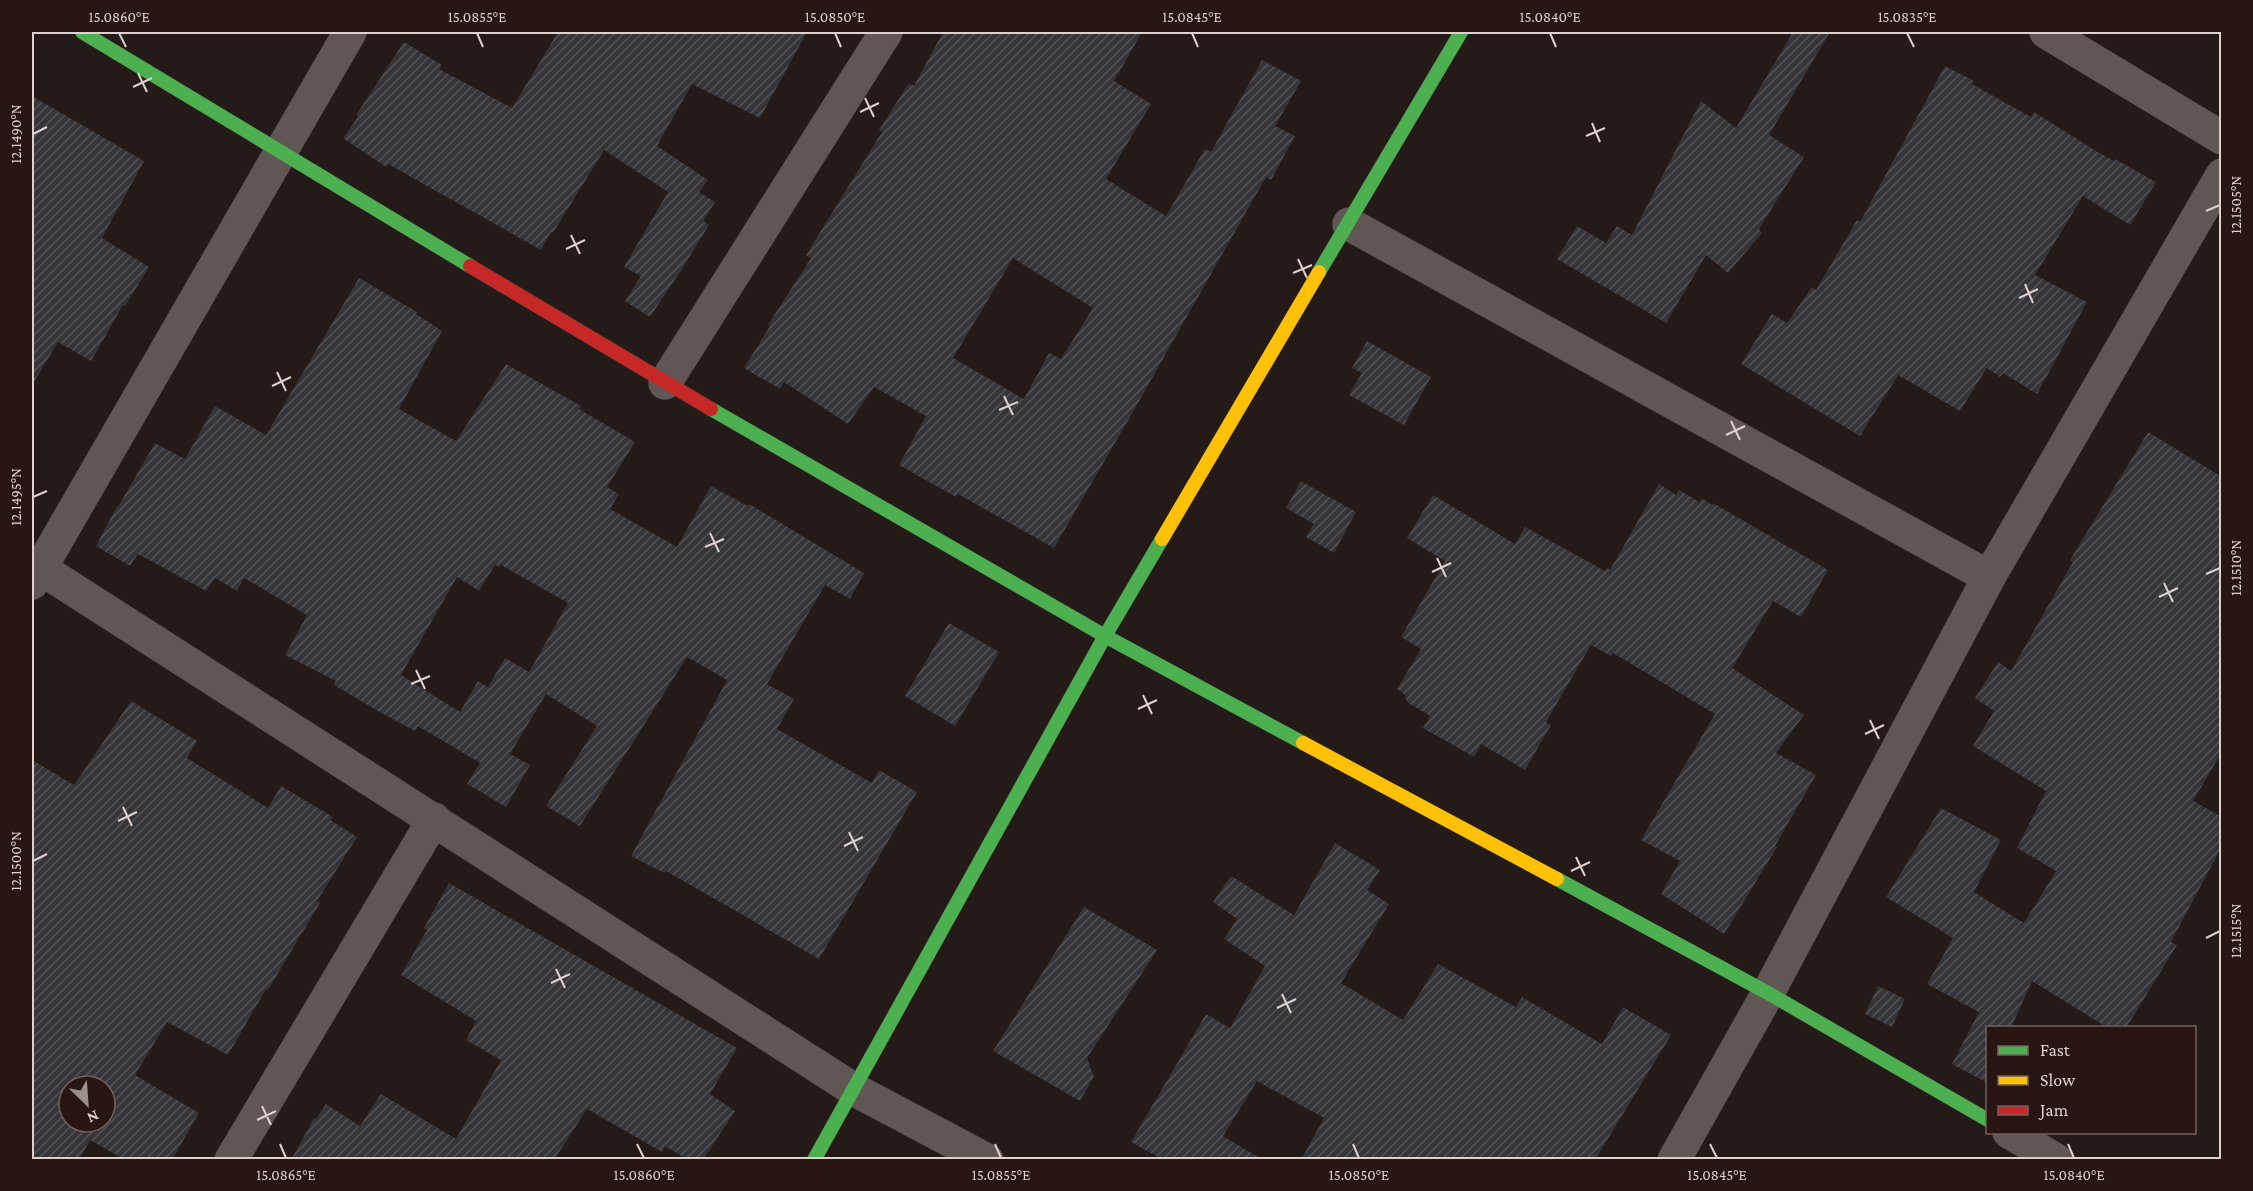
<svg xmlns="http://www.w3.org/2000/svg" width="2253" height="1191" font-family="'Crimson Pro',serif">
	<defs>
		<pattern id="building-hatch" width="6" height="6" patternUnits="userSpaceOnUse" patternTransform="scale(1.5)"><rect width="6" height="6" fill="#353539"/><path d="M-1 1l2-2M0 6l6-6M5 7l2-2" fill="none" stroke="#525154"/></pattern>
	</defs>
	<rect width="100%" height="100%" fill="#241a17"/>
	<g fill="url(#building-hatch)" fill-rule="evenodd">
		<polygon points="558,32 807,32 760,118 692,84 657,146 708,180 699,192 715,202 703,221 709,225 682,269 650,317 625,301 641,276 624,267 668,192 604,150 553,233 551,232 541,250 388,164 386,167 343,138 358,117 356,115 404,42 442,65 439,69 512,108"/>
		<path d="M943 32H1142L1114 81 1151 104 1106 179 1166 216 1205 149 1211 152 1262 60 1301 81 1275 126 1295 136 1271 180 1266 177 1130 417 1054 548 958 494 956 497 899 465 926 416 874 387 848 424 784 382 780 389 744 368 770 326 768 325 811 258 806 255 882 132 879 130 909 83 914 86ZM1013 258 1093 308 1061 359 1049 353 1024 399 953 358Z"/>
		<polygon points="1793,32 1830,32 1769,135 1804,157 1759,229 1762,233 1728,273 1706,255 1666,323 1557,259 1577,226 1606,243 1617,226 1632,235 1701,101 1736,128"/>
		<polygon points="1945,66 1974,81 1972,84 2031,117 2034,112 2096,151 2114,161 2115,159 2156,182 2130,225 2083,196 2035,275 2087,302 2037,394 2003,373 2000,377 1987,368 1960,411 1898,375 1860,436 1741,364 1772,314 1787,323 1812,287 1816,290 1857,220 1860,222"/>
		<polygon points="32,96 144,161 102,238 149,267 125,306 123,305 91,361 58,342 32,385"/>
		<path d="M359 278 417 312 416 314 442 331 399 409 456 441 506 364 581 406 579 409 635 442 607 487 619 494 610 509 677 547 711 486 748 506 749 504 864 573 850 599 825 585 767 684 794 699 777 729 872 783 879 770 917 792 819 959 666 871 664 873 631 856 727 680 687 657 580 826 546 806 597 726 546 694 510 754 530 765 506 807 467 784 480 763 418 726 415 731 376 710 334 685 336 681 285 655 307 615 244 578 237 591 215 578 206 591 138 554 130 566 96 546 117 506 118 507 155 443 185 459 215 406 266 435ZM495 565 500 567 501 565 568 603 529 672 505 658 488 687 478 681 460 712 401 675 457 577 479 591Z"/>
		<polygon points="1367,341 1431,377 1404,425 1349,395 1362,373 1352,368"/>
		<polygon points="2148,432 2222,477 2222,752 2193,801 2222,817 2222,846 2171,942 2177,945 2126,1028 2108,1028 2032,981 2011,1028 1988,1028 1988,1083 1952,1064 1979,1012 1927,984 1953,938 1886,897 1941,808 2001,840 1974,892 2024,923 2056,871 2017,848 2046,791 1973,746 1994,711 1975,698 1998,662 2011,671 2073,562 2070,560"/>
		<polygon points="1301,481 1356,512 1334,553 1306,537 1314,524 1286,508"/>
		<polygon points="1659,484 1676,495 1679,490 1699,502 1702,498 1712,505 1713,503 1828,570 1801,617 1773,601 1732,668 1804,715 1776,753 1816,775 1775,846 1777,847 1724,934 1661,894 1680,861 1641,840 1715,714 1613,653 1611,656 1591,645 1546,722 1551,725 1525,770 1481,744 1474,757 1423,728 1430,716 1407,702 1405,695 1397,689 1421,649 1401,637 1445,561 1407,538 1433,495 1515,544 1525,527 1605,571 1607,568 1610,570"/>
		<polygon points="949,623 999,652 955,726 905,696"/>
		<path d="M131 701 197 741 187 758 268 808 281 786 333 817 330 820 357 837 317 901 320 903 268 990 266 989 228 1055 167 1022 135 1075 199 1113 172 1160H125L90 1140 79 1160H32V760L74 785ZM69 1086H105V1122H69Z"/>
		<polygon points="1335,843 1380,870 1367,890 1389,904 1341,983 1403,1020 1438,964 1516,1007 1522,997 1602,1044 1623,1007 1671,1035 1595,1160 1301,1160 1324,1118 1257,1081 1223,1136 1263,1160 1164,1160 1131,1142 1206,1014 1230,1028 1265,966 1224,939 1237,919 1213,902 1231,876 1294,915"/>
		<polygon points="449,883 737,1048 710,1094 735,1111 703,1160 688,1160 665,1146 662,1152 587,1109 554,1160 291,1160 314,1118 316,1119 326,1104 360,1126 381,1094 456,1139 501,1060 466,1040 476,1021 401,975 427,930 424,928"/>
		<polygon points="1084,907 1157,950 1087,1058 1094,1077 1080,1101 993,1051"/>
		<polygon points="1878,986 1905,999 1892,1027 1865,1014"/>
	</g>
	<g fill="none" stroke-linecap="round" stroke-linejoin="round">
		<defs>
			<g id="street">
				<polyline points="2046,32 2222,138"/>
				<polyline points="1349,224 1989,577"/>
				<polyline points="665,383 886,32"/>
				<polyline points="32,563 853,1089 987,1160"/>
				<polyline points="32,583 350,32"/>
				<polyline points="2009,1132 2056,1160"/>
				<polyline points="231,1160 434,819"/>
				<polyline points="1674,1160 1768,993 1989,577 2222,175"/>
			</g>
			<g id="fast">
				<polyline points="82,32 470,266"/>
				<polyline points="1319,272 1461,32"/>
				<polyline points="711,409 1105,636 1303,743"/>
				<polyline points="1557,879 1768,993 1988,1120"/>
				<polyline points="814,1160 1105,636 1162,539"/>
			</g>
			<g id="slow">
				<polyline points="1162,539 1319,272"/>
				<polyline points="1303,743 1557,879"/>
			</g>
			<polyline id="jam" points="470,266 711,409"/>
		</defs>
		<use href="#street" stroke="#3e3634" stroke-width="34"/>
		<use href="#fast" stroke="#3e3634" stroke-width="15"/>
		<use href="#slow" stroke="#3e3634" stroke-width="15"/>
		<use href="#jam" stroke="#3e3634" stroke-width="15"/>
		<use href="#street" stroke="#605754" stroke-width="33"/>
		<use href="#fast" stroke="#4caf50" stroke-width="14"/>
		<use href="#slow" stroke="#ffc107" stroke-width="14"/>
		<use href="#jam" stroke="#c62828" stroke-width="14"/>
	</g>
	<path fill="none" stroke="#ddd0cd" stroke-width="2" d="M119 33 126 47M477 33 483 47M835 33 841 47M1192 33 1198 47M1550 33 1556 47M1907 33 1914 47M138 73 147 92M133 87 152 78M865 98 874 117M860 112 879 103M1592 123 1600 142M33 134 47 127M1586 136 1605 128M2206 211 2220 205M571 235 580 254M566 249 585 240M1298 259 1307 278M1293 273 1312 265M2025 284 2033 303M2019 298 2038 289M277 372 286 391M272 386 291 377M1004 396 1013 415M999 410 1018 402M1731 421 1740 440M1726 435 1745 426M33 497 47 491M710 533 719 552M705 547 724 539M1437 558 1446 577M1432 572 1451 563M2206 574 2220 568M2164 583 2173 602M2159 597 2178 588M416 670 425 689M411 684 430 676M1143 695 1152 714M1138 709 1157 700M1870 720 1879 739M1865 734 1884 725M123 807 132 826M118 821 137 812M849 832 858 851M844 846 863 837M1576 857 1585 876M33 861 47 854M1571 871 1590 862M2206 938 2220 931M556 969 565 988M551 983 570 974M1282 994 1291 1013M1277 1008 1296 999M262 1106 271 1125M257 1120 276 1111M280 1144 286 1158M637 1144 644 1158M995 1144 1001 1158M1353 1144 1359 1158M1710 1144 1717 1158M2068 1144 2074 1158"/>
	<rect width="2253" height="1191" fill="none" stroke="#291612" stroke-width="66"/>
	<rect x="1986" y="1026" width="210" height="108" fill="#291612" stroke="#71605d" stroke-width="1.5"/>
	<rect x="1998" y="1046" width="30" height="9" fill="#4caf50" stroke="#71605d" stroke-width="1.5"/>
	<text x="2040" y="1056" font-size="18" fill="#ddd0cd">Fast</text>
	<rect x="1998" y="1076" width="30" height="9" fill="#ffc107" stroke="#71605d" stroke-width="1.5"/>
	<text x="2040" y="1086" font-size="18" fill="#ddd0cd">Slow</text>
	<rect x="1998" y="1106" width="30" height="9" fill="#c62828" stroke="#71605d" stroke-width="1.5"/>
	<text x="2040" y="1116" font-size="18" fill="#ddd0cd">Jam</text>
	<g transform="translate(87 1104) rotate(155)"><circle r="28" fill="#291612" stroke="#71605d" stroke-width="1.5"/>
	<path d="M0-4.5L10 22L0 15L-10 22Z" fill="#9c908d"/>
	<text y="-9" font-size="16" font-weight="bold" text-anchor="middle" fill="#ddd0cd">N</text>
	</g>
	<rect x="33" y="33" width="2187" height="1125" fill="none" stroke="#ddd0cd" stroke-width="2"/>
	<g font-size="15" text-anchor="middle" fill="#ddd0cd">
		<text x="119" y="22">15.0860°E</text>
		<text x="477" y="22">15.0855°E</text>
		<text x="835" y="22">15.0850°E</text>
		<text x="1192" y="22">15.0845°E</text>
		<text x="1550" y="22">15.0840°E</text>
		<text x="1907" y="22">15.0835°E</text>
		<text transform="translate(16 134) rotate(-90)" y="5">12.1490°N</text>
		<text transform="translate(2236 205) rotate(-90)" y="5">12.1505°N</text>
		<text transform="translate(16 497) rotate(-90)" y="5">12.1495°N</text>
		<text transform="translate(2236 568) rotate(-90)" y="5">12.1510°N</text>
		<text transform="translate(16 861) rotate(-90)" y="5">12.1500°N</text>
		<text transform="translate(2236 931) rotate(-90)" y="5">12.1515°N</text>
		<text x="286" y="1180">15.0865°E</text>
		<text x="644" y="1180">15.0860°E</text>
		<text x="1001" y="1180">15.0855°E</text>
		<text x="1359" y="1180">15.0850°E</text>
		<text x="1717" y="1180">15.0845°E</text>
		<text x="2074" y="1180">15.0840°E</text>
	</g>
</svg>
